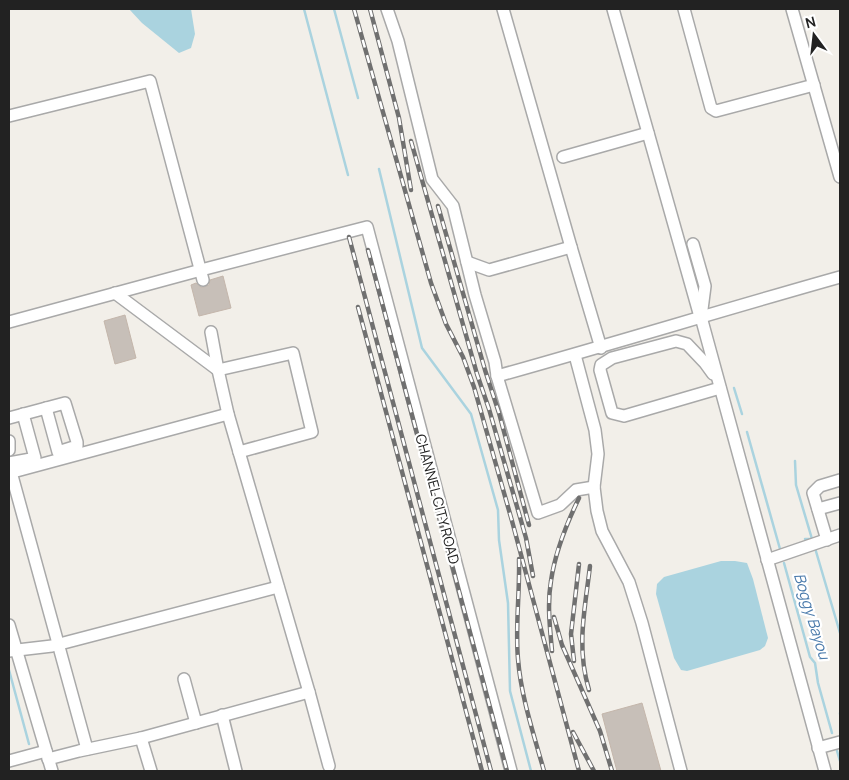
<svg xmlns="http://www.w3.org/2000/svg" width="849" height="780" font-family="Manrope,sans-serif">
	<rect width="100%" height="100%" fill="#f2efe9"/>
	<g fill="#aad3df">
		<polygon points="129,9 191,9 195,34 191,48 179,53 142,23"/>
		<polygon points="721,561 735,561 747,563 753,579 768,638 765,646 760,650 687,671 681,670 674,658 656,594 657,584 664,577"/>
	</g>
	<g fill="none" stroke-linecap="round" stroke-linejoin="round">
		<g stroke="#aad3df" stroke-width="2.5">
			<polyline points="304,9 348,175"/>
			<polyline points="334,9 358,98"/>
			<polyline points="379,169 422,348 471,414 498,510 499,540 508,603 510,691 531,771"/>
			<polyline points="734,388 742,414"/>
			<polyline points="747,432 780,549"/>
			<polyline points="795,461 796,485 812,539 805,539"/>
			<polyline points="815,548 840,633"/>
			<polyline points="784,563 810,657 815,663 818,683 832,733"/>
			<polyline points="9,670 29,744"/>
			<polyline points="840,714 840,713"/>
			<polyline points="837,751 840,761"/>
		</g>
	</g>
	<g fill="#c7bfb8" stroke="#c4b6ab">
		<polygon points="223,276 231,308 199,316 191,285 196,283 201,287 204,287 209,285 210,280"/>
		<polygon points="125,315 136,358 115,364 104,321"/>
		<polygon points="642,703 661,771 617,771 602,714"/>
	</g>
	<g fill="none" stroke-linecap="round" stroke-linejoin="round">
		<defs>
			<g id="minor">
				<polyline points="387,9 398,41 432,179 453,206 475,295 495,362 497,376 538,513 560,505 576,490 594,487 597,511 602,531 629,582 642,623 681,771"/>
				<polyline points="503,9 571,247"/>
				<polyline points="613,9 699,313"/>
				<polyline points="684,9 711,108 716,111 814,85"/>
				<polyline points="792,9 840,177"/>
				<polyline points="9,116 150,81 203,280"/>
				<polyline points="563,157 648,133"/>
				<polyline points="693,244 705,286 701,317 825,771"/>
				<polyline points="467,262 489,270 571,247 601,348"/>
				<polyline points="115,293 218,370 293,353 312,432 239,452"/>
				<polyline points="9,322 201,270 367,227 511,771"/>
				<polyline points="211,332 218,370 228,414 309,692 329,766"/>
				<polyline points="575,355 595,430 598,454 594,487"/>
				<polyline points="713,374 705,363 687,344 676,341 612,358 601,365 600,370 612,413 624,416 720,388"/>
				<path d="M497 376C612 344 726 309 840 277"/>
				<polyline points="46,408 58,452"/>
				<polyline points="23,414 35,458"/>
				<polyline points="9,418 65,403 77,442 77,446 61,451"/>
				<polyline points="9,441 9,450"/>
				<polyline points="9,463 31,459"/>
				<polyline points="11,472 87,749"/>
				<polyline points="9,473 228,414"/>
				<polyline points="818,509 840,503"/>
				<polyline points="827,540 813,493 820,486 840,480"/>
				<polyline points="767,560 840,535"/>
				<polyline points="9,625 52,771"/>
				<polyline points="9,651 52,646 278,587"/>
				<polyline points="184,679 196,723"/>
				<polyline points="222,715 236,771"/>
				<polyline points="141,738 151,771"/>
				<polyline points="818,748 840,742"/>
				<polyline points="48,759 79,751 141,738 309,692"/>
				<polyline points="9,761 46,751"/>
			</g>
		</defs>
		<use href="#minor" stroke="#a9a9a9" stroke-width="14"/>
		<use href="#minor" stroke="#fff" stroke-width="11"/>
		<defs>
			<g id="rail">
				<polyline points="354,9 431,283 446,324 463,357 474,387 512,521 579,771"/>
				<polyline points="370,9 399,118 411,190"/>
				<polyline points="411,141 477,374 489,409 526,538 533,576"/>
				<polyline points="438,206 485,370 499,413 529,525"/>
				<polyline points="349,237 491,771"/>
				<polyline points="368,250 507,771"/>
				<polyline points="358,307 482,771"/>
				<path d="M519 559C520 593 515 626 518 659 521 697 534 735 544 771"/>
				<polyline points="554,617 562,645 600,731 612,771"/>
				<path d="M552 651C550 628 547 604 551 581 555 552 566 525 579 498"/>
				<polyline points="574,661 571,634 579,564"/>
				<path d="M589 690C576 647 585 609 590 566"/>
				<polyline points="573,732 594,771"/>
			</g>
		</defs>
		<use href="#rail" stroke="#707070" stroke-width="4.5"/>
		<use href="#rail" stroke="#fff" stroke-width="2.5" stroke-dasharray="8" stroke-linecap="butt"/>
	</g>
	<g text-anchor="middle" dominant-baseline="central" stroke-width="4.5" stroke-linejoin="round" paint-order="stroke">
		<g font-size="14" fill="#222" stroke="#fff">
			<text transform="translate(438 499) rotate(75)">CHANNEL CITY ROAD</text>
		</g>
		<g font-size="15" font-style="italic" fill="#4a7aab" stroke="#fff">
			<text transform="translate(812 616) rotate(73)">Boggy Bayou</text>
		</g>
	</g>
	<rect width="849" height="780" fill="none" stroke="#222222" stroke-width="20"/>
	<g transform="translate(814 35) rotate(345)" stroke="#ffffff" stroke-width="4" paint-order="stroke">
	<path d="M0-4L9 19L0 12L-9 19Z" fill="#222222"/>
	<text y="-8" font-size="14" font-weight="bold" text-anchor="middle" fill="#222222">N</text>
	</g>
</svg>
